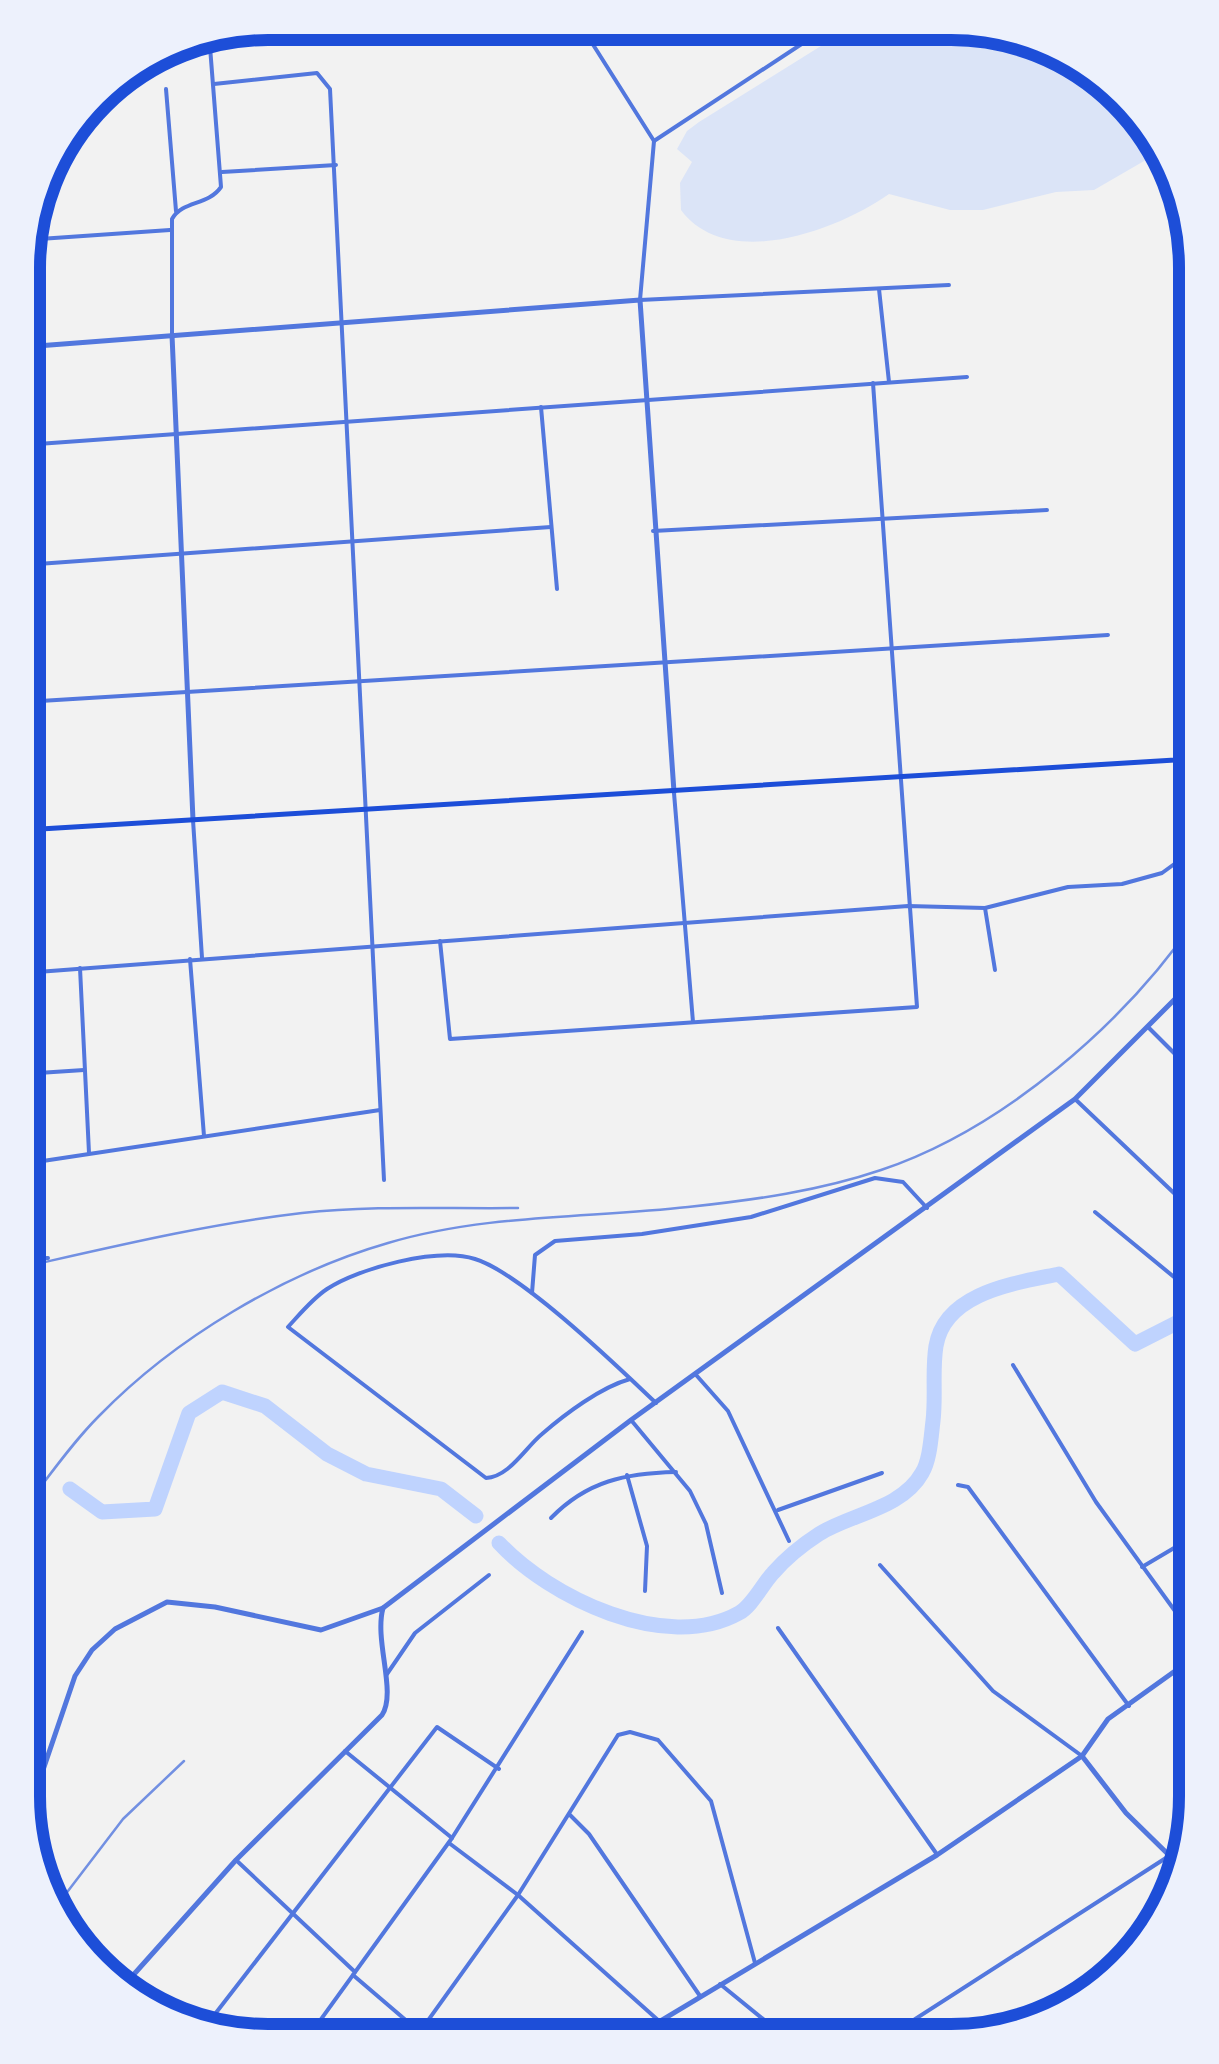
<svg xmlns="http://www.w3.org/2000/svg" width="1219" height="2064" font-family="'Fira Sans Condensed',sans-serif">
	<rect width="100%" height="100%" fill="#f2f2f2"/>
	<path fill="#dbe4f7" d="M853 26 998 27 1113 83 1155 143 1151 157 1094 190 1056 192 983 210H950L889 194C838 230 727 272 681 210L680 183 692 162 677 149 687 131 699 122Z"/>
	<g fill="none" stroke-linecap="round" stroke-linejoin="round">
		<g stroke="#bfd3fe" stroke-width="15">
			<polyline points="70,1489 102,1512 155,1509 189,1413 222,1392 265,1406 327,1454 366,1474 441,1489 476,1516"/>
			<path d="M499 1543C549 1597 666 1654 739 1613 752 1606 762 1585 773 1573 786 1558 802 1545 819 1534 850 1514 902 1509 922 1473 930 1460 931 1437 933 1421 936 1396 932 1370 936 1346 945 1292 1016 1283 1059 1274L1135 1344 1196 1313"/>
		</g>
		<g stroke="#5277de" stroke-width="4">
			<polyline points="580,24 654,141"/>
			<polyline points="214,84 317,73 330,89 384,1180"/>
			<polyline points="166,89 176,211"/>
			<polyline points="654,141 640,300 949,285"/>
			<polyline points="654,141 829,26"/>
			<polyline points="222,172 336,165"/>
			<polyline points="25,240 170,230"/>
			<polyline points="879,289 889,382"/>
			<path d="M172 335V219C183 200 208 206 221 187L209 34"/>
			<polyline points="541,407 557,589"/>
			<polyline points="24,445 967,377"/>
			<polyline points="653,531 1047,510"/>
			<polyline points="24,565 551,527"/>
			<polyline points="24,702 1108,635"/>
			<polyline points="674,793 693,1022"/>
			<polyline points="193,820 202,958"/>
			<polyline points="985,908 995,970"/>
			<polyline points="440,941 450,1039 917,1007 873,383"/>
			<polyline points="190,959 204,1136"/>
			<polyline points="80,968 89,1153"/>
			<polyline points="24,973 908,906 985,908 1068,887 1122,884 1162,873 1184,857 1196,836"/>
			<polyline points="1149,1028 1196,1075"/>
			<polyline points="23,1074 84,1070"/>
			<polyline points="1075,1099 1196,1214"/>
			<polyline points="23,1164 380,1110"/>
			<polyline points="1095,1212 1191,1291 1196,1286"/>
			<polyline points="23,1259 48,1258"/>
			<polyline points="532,1293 535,1255 555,1241 642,1234 751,1217 875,1178 903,1182 927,1208"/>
			<polyline points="1013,1365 1096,1502 1196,1640"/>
			<polyline points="697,1376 728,1411 789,1541"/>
			<path d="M630 1379C601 1387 565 1414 542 1434 525 1448 509 1477 486 1478L288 1327C300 1314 312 1299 327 1289 358 1268 438 1247 475 1259 521 1273 618 1367 656 1403"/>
			<polyline points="631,1420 690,1491 706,1524 722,1593"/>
			<polyline points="627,1475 647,1546 645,1591"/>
			<polyline points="958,1485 968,1487 1129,1706"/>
			<polyline points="778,1510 882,1473"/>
			<path d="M551 1518C587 1481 626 1473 676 1472"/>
			<polyline points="880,1565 993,1691 1082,1756"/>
			<polyline points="1142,1567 1196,1535"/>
			<polyline points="778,1628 936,1853"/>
			<polyline points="387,1674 415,1633 489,1575"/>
			<polyline points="345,1751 452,1838"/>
			<polyline points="570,1815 589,1834 700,1996"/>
			<polyline points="449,1843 518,1895 659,2021"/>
			<polyline points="236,1860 355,1972"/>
			<polyline points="353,1975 429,2040"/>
			<polyline points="720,1984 790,2041"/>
			<polyline points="205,2027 437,1727 499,1769"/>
			<polyline points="306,2040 452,1838 582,1632"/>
			<polyline points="414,2040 518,1895 618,1735 630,1732 658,1740 711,1801 755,1963"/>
			<polyline points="881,2041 1169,1856"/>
		</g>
		<g stroke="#5277de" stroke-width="5">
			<polyline points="172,335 193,820"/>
			<polyline points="24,347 640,300 674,792"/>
			<polyline points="1082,1756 1126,1813 1177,1863"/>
			<polyline points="27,1817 75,1676 92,1650 115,1629 167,1602 215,1607 321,1630 383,1608 631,1420 1075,1099 1196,978"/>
			<path d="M119 1991 236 1860 382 1715C397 1692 374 1641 383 1608"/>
			<polyline points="627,2041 937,1855 1082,1756 1108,1719 1196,1656"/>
		</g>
		<polyline stroke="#1d4ed8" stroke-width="5" points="24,830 1175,760 1196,754"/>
		<g stroke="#7290e2" stroke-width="2.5">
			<path d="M23 1267C116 1246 208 1224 302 1213 374 1205 446 1209 518 1208"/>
			<path d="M23 1510C47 1479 71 1444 99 1416 175 1338 284 1273 388 1243 485 1214 589 1218 688 1207 754 1200 819 1191 881 1170 1003 1129 1124 1024 1196 919"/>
			<polyline points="55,1908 123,1819 184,1761"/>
		</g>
	</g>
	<path d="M0 0H1219V2064H0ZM268 40H951A228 228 0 0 1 1179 268V1796A228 228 0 0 1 951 2024H268A228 228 0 0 1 40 1796V268A228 228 0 0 1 268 40Z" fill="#edf1fc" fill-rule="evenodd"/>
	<path fill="none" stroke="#1d4ed8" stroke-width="12" d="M268 40H951A228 228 0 0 1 1179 268V1796A228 228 0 0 1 951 2024H268A228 228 0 0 1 40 1796V268A228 228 0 0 1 268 40Z"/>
</svg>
